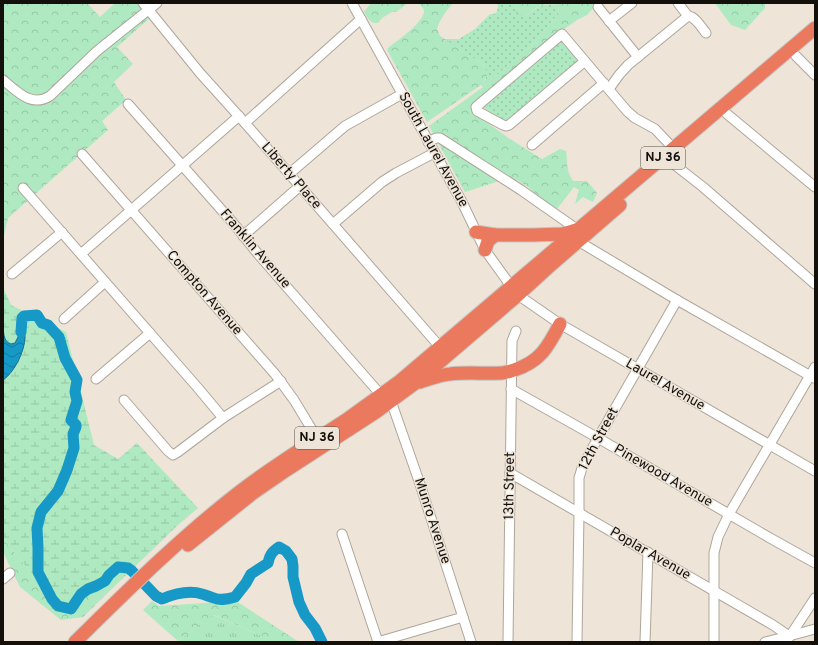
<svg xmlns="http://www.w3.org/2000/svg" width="818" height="645" font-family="Overpass,sans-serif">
	<defs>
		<pattern id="grass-dots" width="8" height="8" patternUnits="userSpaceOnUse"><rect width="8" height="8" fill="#aee9c1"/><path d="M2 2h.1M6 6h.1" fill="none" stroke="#95c7a4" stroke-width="1.8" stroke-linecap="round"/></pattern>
		<pattern id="forest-crowns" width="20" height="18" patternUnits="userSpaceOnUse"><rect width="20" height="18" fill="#aee9c1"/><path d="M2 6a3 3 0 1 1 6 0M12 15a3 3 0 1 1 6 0" fill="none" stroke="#95c7a4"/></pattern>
		<pattern id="wetland-marsh" width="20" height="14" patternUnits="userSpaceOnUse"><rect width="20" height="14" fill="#aee9c1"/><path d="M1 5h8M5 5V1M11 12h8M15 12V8" fill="none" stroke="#95c7a4"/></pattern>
		<pattern id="park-tufts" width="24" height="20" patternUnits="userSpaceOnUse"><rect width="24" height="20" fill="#aee9c1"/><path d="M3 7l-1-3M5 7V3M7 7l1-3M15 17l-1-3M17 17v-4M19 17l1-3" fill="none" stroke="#95c7a4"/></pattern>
		<pattern id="water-waves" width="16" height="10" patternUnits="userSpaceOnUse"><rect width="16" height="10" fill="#1699c6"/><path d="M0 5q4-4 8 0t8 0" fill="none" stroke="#137b9f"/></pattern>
	</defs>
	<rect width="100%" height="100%" fill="#eee4d8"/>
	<g fill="url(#grass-dots)">
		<path d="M496 3H516L515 6 527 16C535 7 548 0 559 7L558 14 532 45 483 87 481 85 486 79 484 65 444 39H459L475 29 490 14H494L497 12 498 6Z"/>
		<polygon points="562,40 579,61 507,122 484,108 483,106"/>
	</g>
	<g fill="url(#forest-crowns)">
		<polygon points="3,3 87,3 100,17 115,3 140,3 152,16 117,47 133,64 114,82 126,100 102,121 108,130 8,218 3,240"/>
		<path d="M371 3H408L396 12H392L382 18 378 23C370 24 368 18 364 12Z"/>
		<path d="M418 3H453C445 13 441 17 437 29L440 36 480 62C489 69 489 76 481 85L427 122 387 50 389 47C397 41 426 21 424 10 423 7 420 5 418 3Z"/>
		<path d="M516 3H598L587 15 577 20 564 29 479 106 481 118 507 137 542 159 560 149 566 151C568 163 565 169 573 181H587L597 193 593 202 583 197 575 204 579 190 574 187 556 210 546 203 527 186 517 180 496 182 465 192 429 126 483 87 532 45 558 14 559 7C551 1 541 4 533 10 530 12 529 15 526 16 523 17 521 17 519 17 515 13 514 9 516 3Z"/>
		<polygon points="715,3 765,3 765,8 745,30 731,25"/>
		<polygon points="3,539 30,571 63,604 114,576 122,579 83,617 61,620 20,587 3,552"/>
		<polygon points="152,601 159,606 236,601 299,642 273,642 272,641 214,615 178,641 143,610"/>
	</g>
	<path fill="url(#wetland-marsh)" d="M3 287 11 305 66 332 94 445 118 459 137 443 198 508 178 525 122 579 114 576 63 605 30 571 3 539V380C15 371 23 353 25 338 26 332 23 325 22 319L18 337 15 343 11 344 8 343 4 338 3 323Z"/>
	<polygon fill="url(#park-tufts)" points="213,615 273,641 273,642 177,642"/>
	<path fill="url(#water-waves)" stroke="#15708e" d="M22 318C23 324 25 331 25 337 25 351 14 373 3 380V323C4 331 2 341 11 344L15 343 18 337Z"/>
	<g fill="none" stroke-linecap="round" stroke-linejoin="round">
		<path stroke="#1699c6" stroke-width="11" d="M21 332 22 318 24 316 37 315 42 323 48 325 59 337 65 358 77 380 75 392 77 401 71 420 76 425V427L73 434 74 448 67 470 58 491 41 512 37 528 38 548V572L52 599 58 606 71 609 81 594 88 589 96 586 105 581 109 575 118 567 128 568 132 571 156 596 162 599C174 594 189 590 202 594 206 595 210 597 214 598 221 601 228 599 235 597L246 583 251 574 268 563C270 554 272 552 279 547L286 551 292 559 293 566V577L299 602 305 615 315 628 322 642"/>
		<defs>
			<g id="minor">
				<polyline points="143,3 200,73 245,123 440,347"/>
				<polyline points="352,3 462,202 485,250 511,286 518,295 560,324 815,471"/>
				<polyline points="678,3 688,16"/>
				<polyline points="598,7 638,57"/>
				<polyline points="609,21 632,3"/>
				<polyline points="796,56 815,75"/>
				<polyline points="585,61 509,125 506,126 503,125 477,111 476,107 562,34 627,111 635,118 655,129 674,149"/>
				<path d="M3 80C17 91 31 108 50 96L97 51 157 3"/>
				<path d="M609 89 619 75 628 65 688 16C696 17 701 27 706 33"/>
				<polyline points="128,104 234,224 258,254 381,395"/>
				<polyline points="727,114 815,187"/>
				<polyline points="245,123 361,19"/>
				<polyline points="428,142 436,138 440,138 521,190 578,230"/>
				<polyline points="532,145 604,83"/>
				<polyline points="82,154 275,374 294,400 317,438"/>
				<polyline points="671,162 703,187 815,284"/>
				<polyline points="289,174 345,126 402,94"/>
				<polyline points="23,188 198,388 223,418"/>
				<polyline points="333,224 382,182 396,173 434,153"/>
				<polyline points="243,236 300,186"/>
				<polyline points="578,241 677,300 814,378"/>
				<polyline points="81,254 239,116"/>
				<polyline points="12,274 62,232"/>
				<polyline points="64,319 105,282"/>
				<polyline points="96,379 150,333"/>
				<polyline points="511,389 598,438 770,538 815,563"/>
				<polyline points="124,400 168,451 173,455 178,452 223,418 281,381"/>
				<polyline points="391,401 420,484 471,642"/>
				<polyline points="510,473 773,625 789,636"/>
				<polyline points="342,534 377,639 381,641 463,617"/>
				<polyline points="3,579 10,573"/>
				<polyline points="508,642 512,341 516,331"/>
				<polyline points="577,642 579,513 579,478 582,468 593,447 677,300"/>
				<polyline points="645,642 648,552"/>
				<polyline points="714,642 714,553 718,537 729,514 815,367"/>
				<polyline points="765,642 789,636 815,629"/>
				<polyline points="786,642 815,598"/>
			</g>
			<g id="highway">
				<polyline points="476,232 495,235 533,235 563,234 576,230"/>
				<polyline points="485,250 488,241 495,235"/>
				<path d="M420 382C430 379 439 375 450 374 467 372 485 374 502 373 506 373 510 371 514 370 540 362 548 347 560 324"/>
				<polyline points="188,545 253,493 285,471 376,412 414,384 518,295 552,264 620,205"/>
				<path d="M75 642C126 592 177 541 233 497 269 468 308 445 346 420 364 407 382 394 400 381L815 28"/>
			</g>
		</defs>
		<use href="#minor" stroke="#afa69a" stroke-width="11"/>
		<use href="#highway" stroke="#c6c6c4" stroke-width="15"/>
		<use href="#minor" stroke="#fff" stroke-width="9"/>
		<use href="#highway" stroke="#ea795e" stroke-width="13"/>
	</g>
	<g text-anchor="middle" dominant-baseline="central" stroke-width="3" stroke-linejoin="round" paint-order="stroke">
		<g fill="#eee4d8" stroke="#555048" stroke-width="1">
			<rect x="641" y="147" width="44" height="22" rx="3"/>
			<rect x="295" y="427" width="44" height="22" rx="3"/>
		</g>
		<g font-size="13" font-weight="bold" fill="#13100b">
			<text x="663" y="158">NJ 36</text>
			<text x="317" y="438">NJ 36</text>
		</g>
		<g font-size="14" fill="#13100b" stroke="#eee4d8">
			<text transform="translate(433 150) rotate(61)">South Laurel Avenue</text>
			<text transform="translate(291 176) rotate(49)">Liberty Place</text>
			<text transform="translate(255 249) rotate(49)">Franklin Avenue</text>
			<text transform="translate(204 293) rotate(49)">Compton Avenue</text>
			<text transform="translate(665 385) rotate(30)">Laurel Avenue</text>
			<text transform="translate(599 439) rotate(-62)">12th Street</text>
			<text transform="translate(663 476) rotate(30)">Pinewood Avenue</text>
			<text transform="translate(510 486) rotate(-89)">13th Street</text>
			<text transform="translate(432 521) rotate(72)">Munro Avenue</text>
			<text transform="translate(650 554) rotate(30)">Poplar Avenue</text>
		</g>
	</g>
	<rect width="818" height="645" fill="none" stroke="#13100b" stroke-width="8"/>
</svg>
